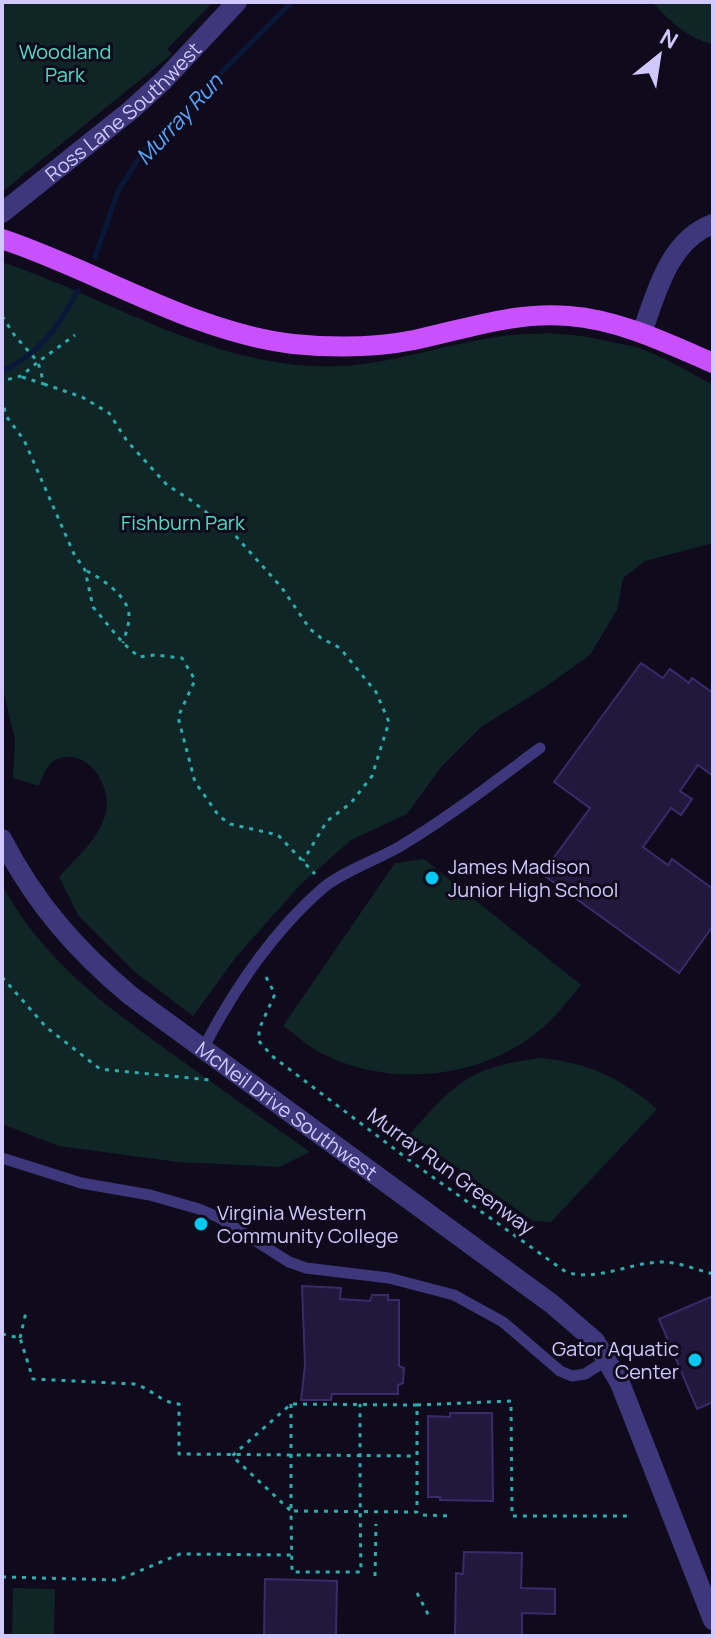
<svg xmlns="http://www.w3.org/2000/svg" width="715" height="1638" font-family="Manrope,sans-serif">
	<rect width="100%" height="100%" fill="#100b1c"/>
	<g fill="#0f2526">
		<polygon points="2,2 213,2 167,49 172,54 2,192"/>
		<path d="M652 2H713V44C689 40 668 19 652 2Z"/>
		<path d="M2 262C106 297 200 360 312 366 372 369 417 352 474 341 519 332 562 330 607 341 618 344 631 345 642 349 667 359 690 372 713 385V543L645 561 623 578 617 610 590 655 542 689 481 727 441 767 407 814 351 840 301 884 236 957 193 1016 135 972 78 915 59 877C76 858 100 838 106 812 112 785 86 745 55 760 46 765 42 778 39 786L13 778 15 740 2 685Z"/>
		<path d="M424 859 581 985C571 997 560 1011 549 1022 491 1078 394 1090 323 1054 309 1047 296 1035 283 1026L395 863Z"/>
		<path d="M2 884C42 962 115 1013 185 1063 227 1093 268 1123 310 1152L279 1167 178 1162 59 1146 2 1124Z"/>
		<path d="M542 1058C591 1064 619 1077 657 1109L551 1222 533 1221 410 1134C455 1082 472 1066 542 1058Z"/>
		<polygon points="13,1588 55,1589 54,1636 12,1636"/>
	</g>
	<g fill="none" stroke-linecap="round" stroke-linejoin="round">
		<g stroke="#091738" stroke-width="5">
			<polyline points="95,257 118,191 145,149 292,2"/>
			<path d="M2 372C43 350 57 329 78 290"/>
		</g>
	</g>
	<g fill="#22183d" stroke="#3b2a69" stroke-width="2">
		<polygon points="641,663 663,678 670,669 689,683 692,678 713,693 713,776 698,765 680,791 692,799 681,815 671,808 643,847 668,865 672,859 713,889 713,926 679,973 542,874 590,808 554,782"/>
		<polygon points="302,1286 341,1288 340,1299 370,1301 372,1295 388,1295 388,1300 399,1300 399,1366 404,1368 403,1383 398,1385 398,1394 332,1394 331,1400 301,1400 305,1365"/>
		<polygon points="713,1296 713,1402 697,1409 659,1319"/>
		<polygon points="450,1413 492,1413 493,1501 440,1500 440,1497 428,1497 428,1416 450,1417"/>
		<polygon points="464,1552 522,1553 521,1588 555,1589 555,1614 522,1613 522,1636 455,1636 456,1573 463,1574"/>
		<polygon points="265,1579 337,1581 336,1636 264,1636"/>
	</g>
	<g fill="none" stroke-linecap="round" stroke-linejoin="round">
		<g stroke="#2eabac" stroke-width="3" stroke-dasharray="4 6" stroke-linecap="butt">
			<polyline points="2,316 15,336 38,362 21,376 2,381"/>
			<polyline points="22,377 44,384 38,362 75,335"/>
			<polyline points="44,384 82,397 109,413 127,441 167,485 192,501 233,533 282,588 310,629 321,638 340,648 376,692 389,722 372,776 351,803 327,821 303,861"/>
			<polyline points="2,398 6,416 24,440 74,554 85,570 93,607 123,643 139,657 155,655 182,658 195,680 178,717 195,782 219,816 230,824 278,835 315,874"/>
			<path d="M87 571C102 579 130 597 129 617 129 626 125 635 123 643"/>
			<polyline points="2,977 46,1027 100,1069 210,1080"/>
			<path d="M266 977 275 994 260 1027 258 1040 272 1056 413 1163 566 1272C597 1282 631 1262 662 1262 679 1262 697 1270 713 1274"/>
			<path d="M2 1334 20 1338 33 1379 134 1384C151 1388 161 1403 179 1404V1454L416 1456"/>
			<polyline points="20,1338 26,1312"/>
			<path d="M291 1404V1511L417 1512V1405L291 1404 232 1456 291 1511 292 1572H361C360 1516 360 1460 360 1404"/>
			<polyline points="417,1405 511,1401 512,1516 629,1516"/>
			<polyline points="423,1515 452,1516"/>
			<polyline points="375,1576 376,1524"/>
			<polyline points="2,1577 118,1580 180,1554 292,1555"/>
			<polyline points="417,1593 430,1618"/>
		</g>
		<g stroke="#3e377b" stroke-width="11">
			<path d="M203 1049C232 992 274 930 323 888 340 873 378 859 399 847 448 818 494 782 540 748"/>
			<polyline points="2,1158 81,1183 150,1195 199,1209 220,1218 289,1262 306,1268 389,1278 454,1295 503,1322 560,1371 572,1376 585,1374 607,1360"/>
		</g>
		<g stroke="#3e377b" stroke-width="20">
			<path id="s1" d="M2 213 131 110 164 80 237 2"/>
			<path d="M642 333C656 293 669 240 713 224"/>
			<path id="s2" d="M2 839C35 903 76 950 131 996L552 1304 595 1341 620 1383 713 1620"/>
		</g>
		<path stroke="#c850fd" stroke-width="20" d="M2 239C98 271 192 332 293 344 333 348 374 348 414 340 465 329 517 311 569 316 620 320 667 343 713 363"/>
	</g>
	<g fill="#03c8ef" stroke="#100b1c" stroke-width="3">
		<circle cx="432" cy="878" r="8"/>
		<circle cx="201" cy="1224" r="8"/>
		<circle cx="695" cy="1360" r="8"/>
	</g>
	<g text-anchor="middle" dominant-baseline="central" stroke-width="6" stroke-linejoin="round" paint-order="stroke">
		<g font-size="20" fill="#56dcc4" stroke="#100b1c">
			<text x="65" y="51">Woodland<tspan x="65" dy="23">Park</tspan></text>
			<text x="183" y="522">Fishburn Park</text>
		</g>
		<g font-size="20" fill="#d1c8fe" stroke="#100b1c">
			<text stroke="none"><textPath href="#s1" startOffset="158">Ross Lane Southwest</textPath></text>
			<text stroke="none"><textPath href="#s2" startOffset="398">McNeil Drive Southwest</textPath></text>
			<text transform="translate(451 1171) rotate(36)">Murray Run Greenway</text>
		</g>
		<g font-size="20" fill="#d1c8fe" stroke="#100b1c" text-anchor="start">
			<text x="448" y="866">James Madison<tspan x="448" dy="23">Junior High School</tspan></text>
			<text x="217" y="1212">Virginia Western<tspan x="217" dy="23">Community College</tspan></text>
			<text x="679" y="1348" text-anchor="end">Gator Aquatic<tspan x="679" dy="23">Center</tspan></text>
		</g>
		<g font-size="22" font-style="italic" fill="#57a5fd" stroke="#100b1c">
			<text transform="translate(179 119) rotate(-47)">Murray Run</text>
		</g>
	</g>
	<rect width="715" height="1638" fill="none" stroke="#d1c8fe" stroke-width="8"/>
	<g transform="translate(659 56) rotate(30)" stroke="#100b1c" stroke-width="6" paint-order="stroke">
	<path d="M0-6L14 30L0 20L-14 30Z" fill="#d1c8fe"/>
	<text y="-12" font-size="22" font-weight="bold" text-anchor="middle" fill="#d1c8fe">N</text>
	</g>
</svg>
